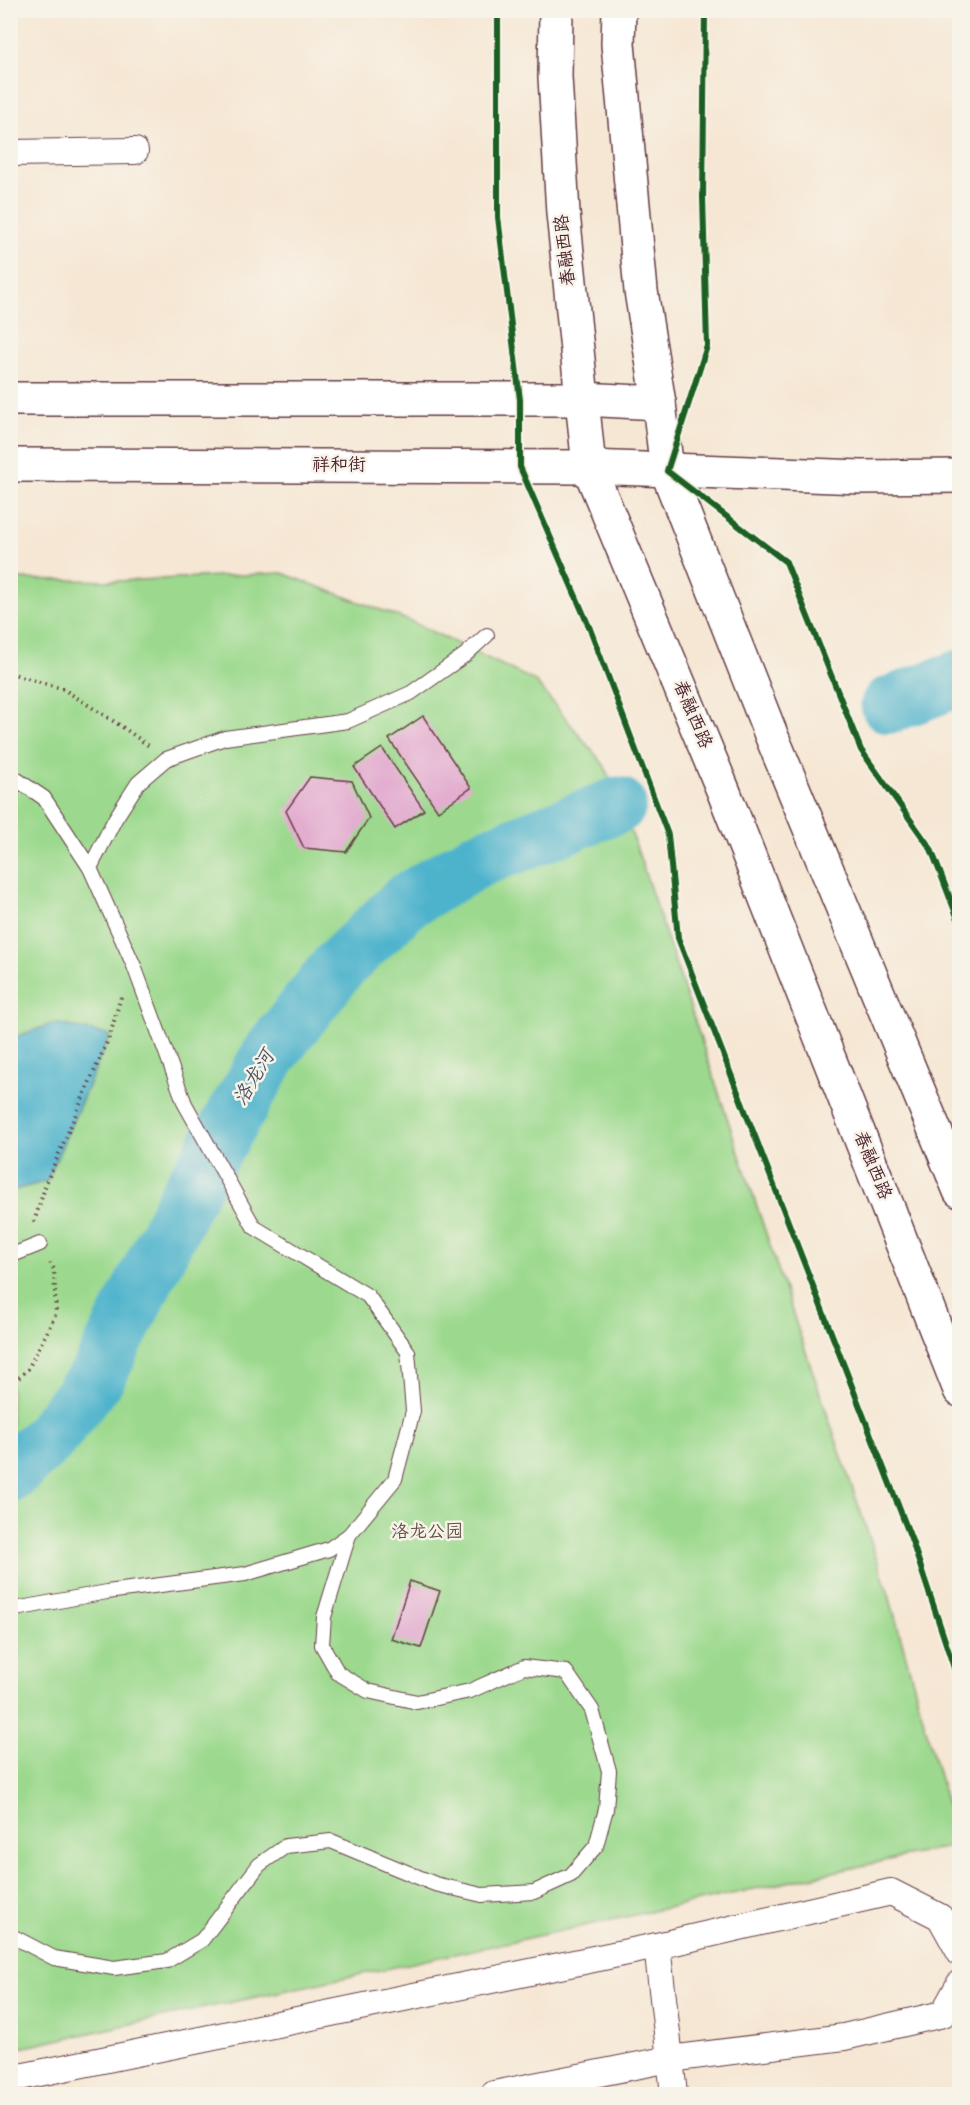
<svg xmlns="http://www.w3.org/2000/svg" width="970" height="2105" font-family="'Gochi Hand','LXGW WenKai TC',sans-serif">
	<rect width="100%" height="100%" fill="#f7f3e8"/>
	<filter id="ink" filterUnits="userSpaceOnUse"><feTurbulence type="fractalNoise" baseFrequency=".0167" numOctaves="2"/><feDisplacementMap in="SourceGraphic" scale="12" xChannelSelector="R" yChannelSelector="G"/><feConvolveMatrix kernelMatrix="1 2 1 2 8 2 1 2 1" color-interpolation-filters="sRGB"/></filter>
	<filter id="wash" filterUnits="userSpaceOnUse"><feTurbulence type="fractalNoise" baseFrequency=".008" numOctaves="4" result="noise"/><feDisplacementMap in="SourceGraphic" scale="24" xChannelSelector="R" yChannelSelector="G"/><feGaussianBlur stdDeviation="1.35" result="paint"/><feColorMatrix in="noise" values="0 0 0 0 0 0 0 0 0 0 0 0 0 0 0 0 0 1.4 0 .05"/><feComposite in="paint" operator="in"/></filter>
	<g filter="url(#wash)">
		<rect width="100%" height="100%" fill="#f6e7d4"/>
		<polygon fill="#9cd98e" stroke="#737c5c" stroke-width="1.5" points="282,573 410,621 535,681 604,765 632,834 799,1332 889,1595 958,1845 11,2050 11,579 118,581"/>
		<polygon fill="#4eb3cc" stroke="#4c697c" stroke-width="1.5" points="55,1023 110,1035 47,1181 11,1191 11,1038"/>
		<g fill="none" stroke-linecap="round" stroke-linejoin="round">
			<g stroke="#4eb3cc" stroke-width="57">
				<polyline points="889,705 960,678"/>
				<polyline points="10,1474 50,1437 98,1375 185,1200 272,1051 338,967 407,901 477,860 618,805"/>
			</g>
		</g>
		<g id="blocks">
			<g fill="#e3add0">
				<polygon points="423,716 471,788 438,811 389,739"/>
				<polygon points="382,748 424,810 395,829 354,767"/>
				<polygon points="310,777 352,781 369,818 346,852 304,848 286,811"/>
				<polygon points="410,1581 440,1591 421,1648 391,1639"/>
			</g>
		</g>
	</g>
	<g filter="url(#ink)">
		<use href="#blocks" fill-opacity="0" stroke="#643d44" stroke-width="1.5"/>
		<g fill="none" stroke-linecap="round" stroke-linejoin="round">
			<defs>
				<g id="lane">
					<polyline points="10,775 44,798 90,868 134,966 185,1104 254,1227 368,1296 408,1352 413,1411 395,1479 349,1535 329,1549 245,1574 107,1592 10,1610"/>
					<polyline points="90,868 115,819 138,783 166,759 225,738 348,721 411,693 465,655 487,635"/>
					<polyline points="10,1256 40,1244"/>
					<polyline points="10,1935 54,1958 114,1968 167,1961 202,1940 259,1865 286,1846 331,1841 435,1884 482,1895 534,1892 571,1875 596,1846 606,1809 609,1771 592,1710 566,1672 524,1667 470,1691 417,1702 368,1691 338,1673 322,1645 324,1617 349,1535"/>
				</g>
				<g id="street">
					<polyline points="10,153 135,151"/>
					<polyline points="657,1946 674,2094"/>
					<polyline points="10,2079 657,1946 891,1892 940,1917 960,1953"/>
					<polyline points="494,2094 670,2059 844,2037 943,2014 960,1983"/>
				</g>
				<g id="secondary">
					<polyline points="556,10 555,77 563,213 589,467 723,790 960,1390"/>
					<polyline points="619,10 618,44 641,291 659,403 667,471 772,737 960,1191"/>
					<polyline points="10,399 582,399 659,403"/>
					<polyline points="10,465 589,467 861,477 960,476"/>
				</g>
			</defs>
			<use href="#lane" stroke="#643d44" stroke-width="16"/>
			<use href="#street" stroke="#643d44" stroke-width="28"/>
			<use href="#secondary" stroke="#643d44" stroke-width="36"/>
			<g stroke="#643d44" stroke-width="4" stroke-dasharray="1.5 4.5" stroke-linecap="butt">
				<polyline points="10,673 63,689 121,726 149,746"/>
				<polyline points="34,1222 47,1181 110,1035 121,997"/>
				<polyline points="10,1386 28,1369 56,1314 54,1269 50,1263"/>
			</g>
			<use href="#lane" stroke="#fff" stroke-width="14"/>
			<use href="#street" stroke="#fff" stroke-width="26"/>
			<use href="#secondary" stroke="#fff" stroke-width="33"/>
			<defs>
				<g id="cycleway">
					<polyline points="498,10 498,217 520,400 520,467 590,629 668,835 678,938 912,1541 960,1686"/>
					<polyline points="705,10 703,197 707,346 667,471 786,562 861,750 931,849 960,924"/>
				</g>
			</defs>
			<use href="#cycleway" stroke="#f7f3e8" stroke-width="10"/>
			<use href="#cycleway" stroke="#1b5e20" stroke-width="6"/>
		</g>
	</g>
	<g text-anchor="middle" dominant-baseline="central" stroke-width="5" stroke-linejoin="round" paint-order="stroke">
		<g font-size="18" fill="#4a1f2b" stroke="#f7f3e8">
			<text transform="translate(567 250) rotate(-96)">春融西路</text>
			<text x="339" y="466">祥和街</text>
			<text transform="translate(691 715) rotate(67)">春融西路</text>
			<text transform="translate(871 1166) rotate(68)">春融西路</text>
		</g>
		<g font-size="18" fill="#5e4e44" stroke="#f7f3e8">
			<text x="427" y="1533">洛龙公园</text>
		</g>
		<g font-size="20" font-style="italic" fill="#4b5363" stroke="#f7f3e8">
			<text transform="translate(256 1079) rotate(-59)">洛龙河</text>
		</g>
	</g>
	<rect width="970" height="2105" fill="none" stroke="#f7f3e8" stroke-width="36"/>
</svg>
